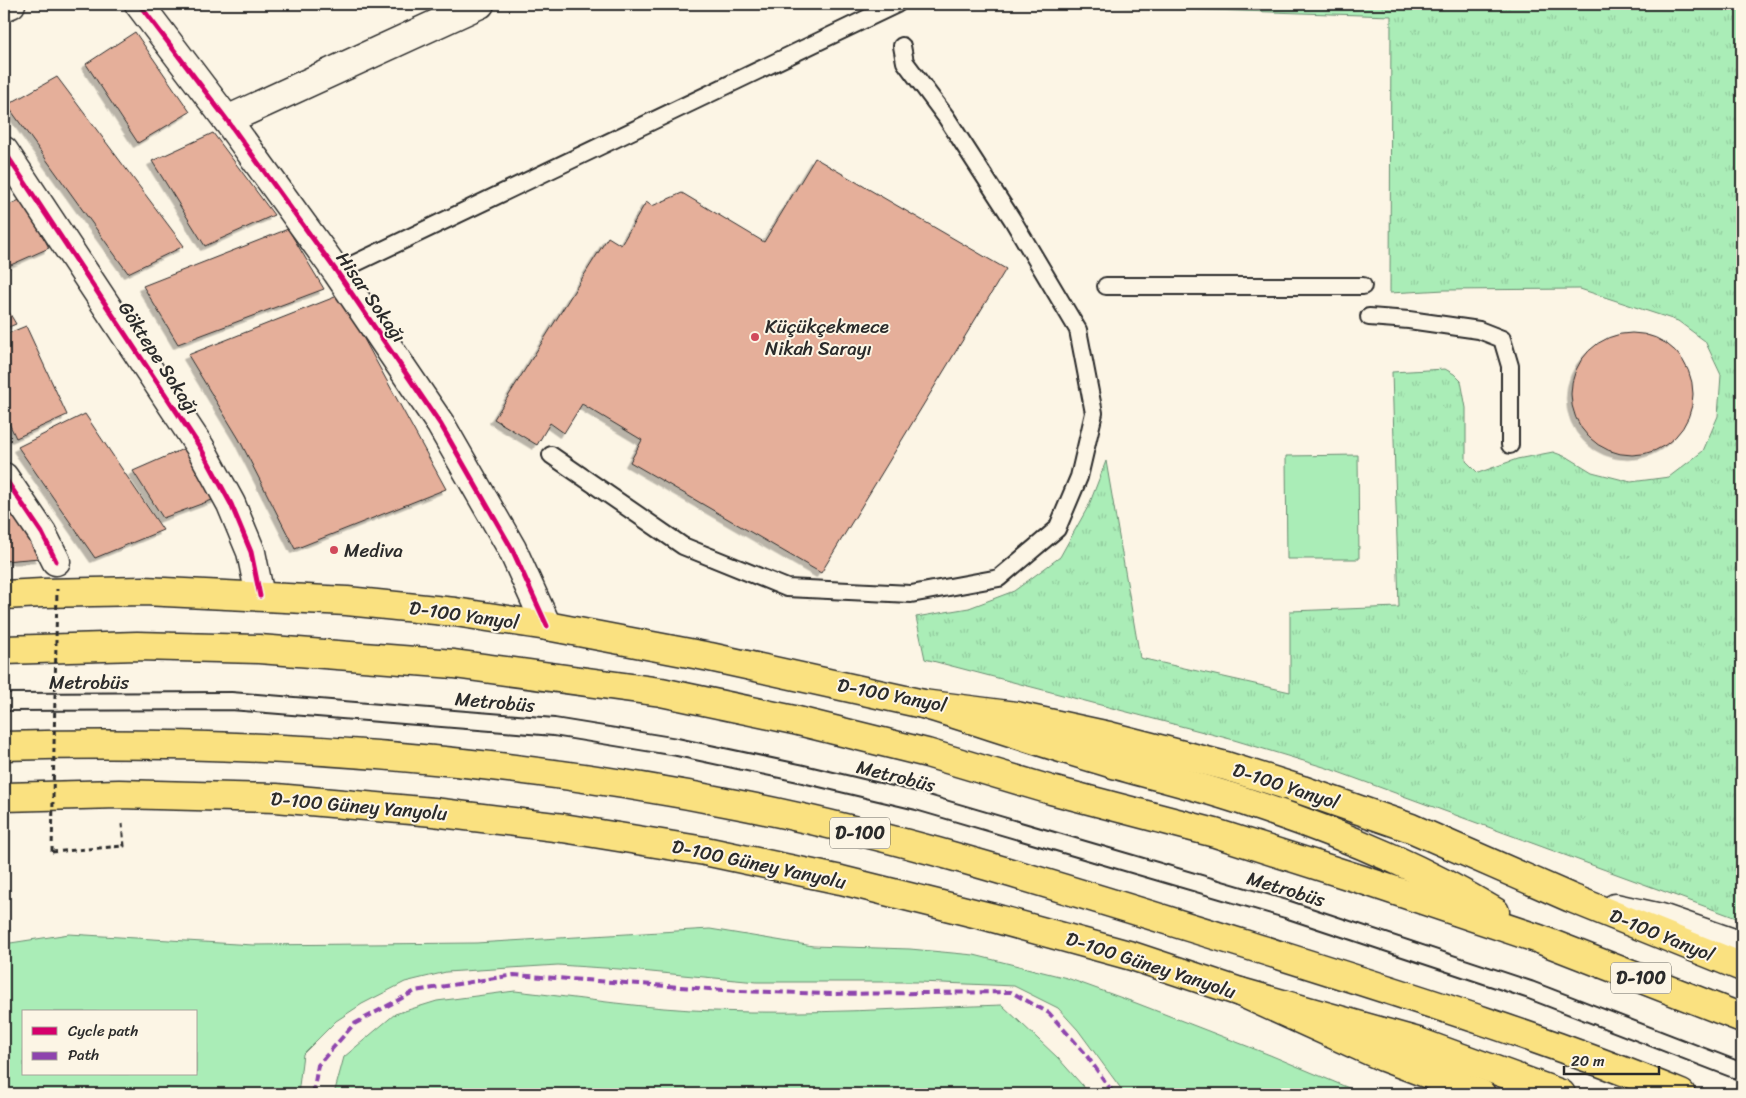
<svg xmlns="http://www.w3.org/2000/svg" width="1746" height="1098" font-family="Sriracha,sans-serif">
	<defs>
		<pattern id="park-tufts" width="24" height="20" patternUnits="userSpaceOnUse" patternTransform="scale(1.25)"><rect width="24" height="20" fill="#aaedb7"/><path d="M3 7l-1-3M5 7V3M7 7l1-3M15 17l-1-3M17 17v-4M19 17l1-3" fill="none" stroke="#92cb9e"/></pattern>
		<filter id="shadow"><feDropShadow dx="-4.5" dy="4.5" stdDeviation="0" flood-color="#0004"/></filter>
	</defs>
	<rect width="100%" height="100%" fill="#fcf5e5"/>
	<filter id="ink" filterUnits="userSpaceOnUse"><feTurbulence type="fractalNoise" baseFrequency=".02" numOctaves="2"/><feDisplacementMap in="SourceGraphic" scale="10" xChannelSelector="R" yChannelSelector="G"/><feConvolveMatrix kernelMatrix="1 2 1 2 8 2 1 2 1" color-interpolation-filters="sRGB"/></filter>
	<g filter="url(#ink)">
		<g fill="#aaedb7" stroke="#6a8c71" fill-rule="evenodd">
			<polygon points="1358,455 1359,559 1287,559 1286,456"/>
			<path d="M710 929 813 946 910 949 974 955 1067 978 1136 1003 1270 1055 1363 1094H1125L1078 1030 1058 1008 1014 986 919 982H757L619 969 558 965 446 972 405 982 362 1004 336 1021 303 1054 298 1094H4V944L69 934 253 945 476 943ZM24 1012H196V1074H24Z"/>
			<path d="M515 991C581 998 647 1009 714 1011 810 1015 907 1008 1002 1005L1058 1058 1090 1094H334L344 1057 395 1014 437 1001Z"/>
		</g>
		<polygon fill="url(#park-tufts)" stroke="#6a8c71" points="1031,4 1742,4 1742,920 1327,768 1234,740 925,659 916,617 969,608 1014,591 1060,557 1089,505 1106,461 1140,658 1290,692 1290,611 1399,607 1392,372 1445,369 1454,374 1461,381 1466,408 1466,461 1478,473 1517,459 1553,452 1569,458 1592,472 1631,482 1669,477 1703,451 1718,416 1721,375 1705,341 1678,321 1580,289 1445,290 1390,293 1391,16"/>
		<g fill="#e5af9a" stroke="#2b2b2b" filter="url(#shadow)">
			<polygon points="135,32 190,112 138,143 86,64"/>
			<polygon points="57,77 184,246 128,273 7,105"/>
			<polygon points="213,133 274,215 205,246 152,161"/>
			<polygon points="815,158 1006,269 821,573 630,462 642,440 582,404 564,433 550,423 537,445 494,419 608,237 621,245 646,202 652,206 682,193 764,242"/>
			<polygon points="24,198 49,248 4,268 4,207"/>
			<polygon points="288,229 324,289 178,344 143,286"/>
			<polygon points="340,295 446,489 295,549 239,439 188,355"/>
			<polygon points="4,304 16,324 4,329"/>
			<polygon points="26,326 67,415 16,438 4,413 4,335"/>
			<circle cx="1632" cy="394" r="61"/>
			<polygon points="85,414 163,530 95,558 18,447"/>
			<polygon points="190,446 223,496 163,518 133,471"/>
			<polygon points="14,506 40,558 4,561 4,508"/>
		</g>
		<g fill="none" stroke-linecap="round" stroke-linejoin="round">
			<defs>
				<g id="service">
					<polyline points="337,272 897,4"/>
					<polyline points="1106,286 1363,286"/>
					<polyline points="1369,317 1409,320 1479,330 1502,339 1510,366 1510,445"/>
					<polyline points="551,455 683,546 787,588 911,594 999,578 1057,529 1079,477 1094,413 1078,330 1012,219 946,117 905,62 902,46"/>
					<polyline points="4,702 231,701 554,727 677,747 799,773 917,801 1286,909 1530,990 1742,1072"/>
				</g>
				<g id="minor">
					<polyline points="139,4 227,120 337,272 441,425 512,549 547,626"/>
					<polyline points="4,7 11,4"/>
					<polyline points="227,120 480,4"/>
					<polyline points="4,151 200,447 231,504 251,552 260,596"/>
					<polyline points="4,477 42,533 56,561"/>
				</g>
				<polyline id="secondary" points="1615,908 1661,918 1742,946"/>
				<g id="primary">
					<polyline points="4,595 42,593 144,591 347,601 455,612 547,626 710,657 923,704 1016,716 1109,736 1226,766 1302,790 1411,828 1571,898 1742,967"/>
					<polyline points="4,797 119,794 276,798 433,812 563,828 705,851 841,880 990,917 1132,956 1240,992 1383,1057 1481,1094"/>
				</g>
				<g id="trunk">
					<polyline points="4,650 137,646 259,649 454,664 661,692 794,720 927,753 1051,790 1215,833 1363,880 1539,939 1742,1018"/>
					<path d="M923 704C984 723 1045 744 1107 762 1154 776 1203 787 1249 803 1334 831 1418 865 1495 912"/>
					<path d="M4 746C252 739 502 757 746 806 916 840 1081 894 1247 945 1393 991 1540 1036 1681 1094"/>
					<polyline points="1240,992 1418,1042 1561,1094"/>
				</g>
			</defs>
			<use href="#service" stroke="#2b2b2b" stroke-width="20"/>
			<use href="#minor" stroke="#2b2b2b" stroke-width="31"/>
			<use href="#secondary" stroke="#2b2b2b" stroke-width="31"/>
			<use href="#primary" stroke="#2b2b2b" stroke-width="31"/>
			<use href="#trunk" stroke="#2b2b2b" stroke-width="31"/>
			<polyline stroke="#2b2b2b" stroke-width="3" stroke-dasharray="5 4" stroke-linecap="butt" points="52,852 124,846 122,824"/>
			<use href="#service" stroke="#fcf5e5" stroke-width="16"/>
			<use href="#minor" stroke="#fcf5e5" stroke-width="28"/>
			<use href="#secondary" stroke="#fcf5e5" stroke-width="28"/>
			<use href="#primary" stroke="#fae180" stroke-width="28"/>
			<use href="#trunk" stroke="#fae180" stroke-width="28"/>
			<polyline stroke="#2b2b2b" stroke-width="3" stroke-dasharray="5 4" stroke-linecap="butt" points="52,852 57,589"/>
			<polyline stroke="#8e44ad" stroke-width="4" stroke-dasharray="8 4" stroke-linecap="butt" points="313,1094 318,1065 354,1024 415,991 514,975 737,991 831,994 1011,992 1049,1013 1084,1052 1114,1094"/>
			<defs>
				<g id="cycleway">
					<polyline points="139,4 227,120 337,272 441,425 512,549 547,626"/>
					<polyline points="4,151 200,447 231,504 251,552 260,596"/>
					<polyline points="4,477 42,533 56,561"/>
				</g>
			</defs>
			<use href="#cycleway" stroke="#fcf5e5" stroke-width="8"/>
			<use href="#cycleway" stroke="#d6006c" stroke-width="5"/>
		</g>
	</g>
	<g fill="#d1495b" stroke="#fcf5e5" stroke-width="2">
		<circle cx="755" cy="337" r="5"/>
		<circle cx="334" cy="550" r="5"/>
	</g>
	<g text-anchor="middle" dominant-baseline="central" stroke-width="4" stroke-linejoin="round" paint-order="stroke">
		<g fill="#fcf5e5" stroke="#6a6863" stroke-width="1">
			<rect x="830" y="817.5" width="60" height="31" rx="4"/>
			<rect x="1611" y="962.5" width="60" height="31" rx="4"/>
		</g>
		<g font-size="18" font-weight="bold" fill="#2b2b2b">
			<text x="860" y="833">D-100</text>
			<text x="1641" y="978">D-100</text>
		</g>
		<g font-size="19" fill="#2b2b2b" stroke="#fcf5e5">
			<text transform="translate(371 297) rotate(55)">Hisar Sokağı</text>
			<text transform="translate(159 358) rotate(57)">Göktepe Sokağı</text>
			<text transform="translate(464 615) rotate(8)">D-100 Yanyol</text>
			<text x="89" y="682">Metrobüs</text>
			<text transform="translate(892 695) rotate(11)">D-100 Yanyol</text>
			<text transform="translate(495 702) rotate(5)">Metrobüs</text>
			<text transform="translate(896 776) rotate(14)">Metrobüs</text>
			<text transform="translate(1286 786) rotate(18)">D-100 Yanyol</text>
			<text transform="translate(359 806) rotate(5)">D-100 Güney Yanyolu</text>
			<text transform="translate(759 864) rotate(12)">D-100 Güney Yanyolu</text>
			<text transform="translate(1286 889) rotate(17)">Metrobüs</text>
			<text transform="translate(1662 935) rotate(22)">D-100 Yanyol</text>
			<text transform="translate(1151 965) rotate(18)">D-100 Güney Yanyolu</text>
		</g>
		<g font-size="19" fill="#2b2b2b" stroke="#fcf5e5" text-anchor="start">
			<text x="765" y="326">Küçükçekmece<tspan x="765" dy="22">Nikah Sarayı</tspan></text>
			<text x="344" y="550">Mediva</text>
		</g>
	</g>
	<rect width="1746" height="1098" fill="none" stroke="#fcf5e5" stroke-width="20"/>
	<rect x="10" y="10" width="1726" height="1078" fill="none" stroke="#2b2b2b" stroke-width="2" filter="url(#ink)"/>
	<rect x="22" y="1010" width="175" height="65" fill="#fcf5e5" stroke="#a8a49b"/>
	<rect x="32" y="1027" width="25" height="8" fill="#d6006c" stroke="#a8a49b"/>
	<text x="68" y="1036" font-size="15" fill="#2b2b2b">Cycle path</text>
	<rect x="32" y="1052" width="25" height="8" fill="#8e44ad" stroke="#a8a49b"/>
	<text x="68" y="1060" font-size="15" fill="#2b2b2b">Path</text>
	<path d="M1564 1066v8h95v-8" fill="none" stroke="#2b2b2b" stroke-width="2.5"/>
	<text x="1571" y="1066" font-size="15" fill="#2b2b2b" stroke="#fcf5e5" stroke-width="4" paint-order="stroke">20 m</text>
</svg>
